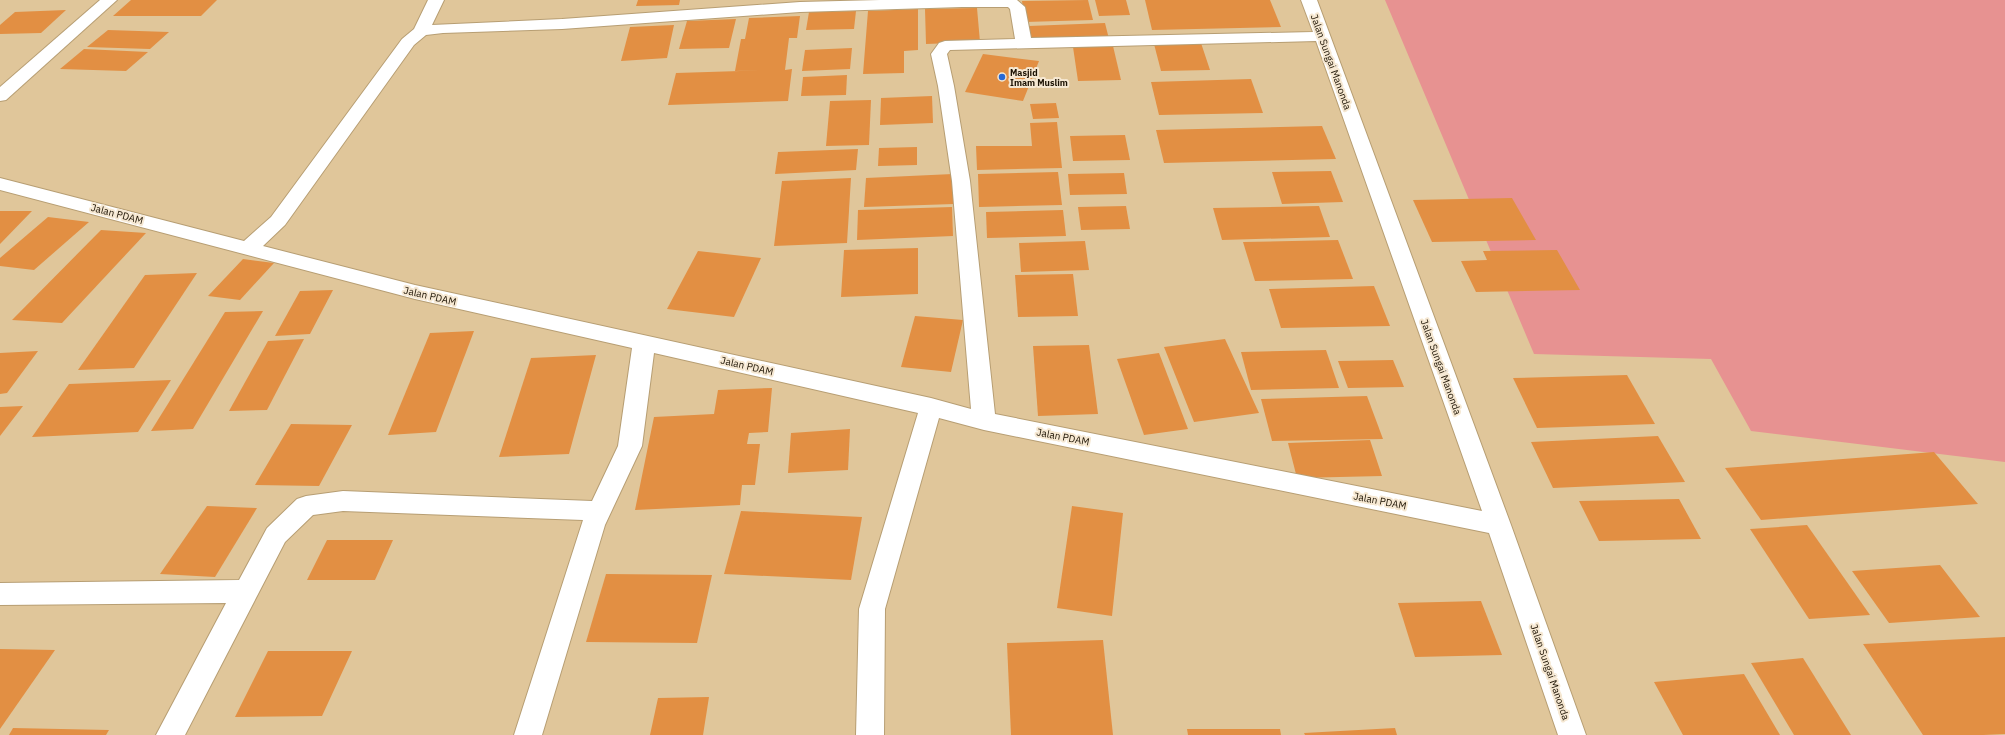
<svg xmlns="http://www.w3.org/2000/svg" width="2005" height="735" font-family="'IBM Plex Sans',sans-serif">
	<rect width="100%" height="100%" fill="#e0c69a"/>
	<polygon fill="#e79291" points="1385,0 2005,0 2005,462 1751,431 1711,359 1534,354"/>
	<g fill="#e28f43">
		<polygon points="131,0 217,0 201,16 113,16"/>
		<polygon points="638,0 680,0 679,5 636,6"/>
		<polygon points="1088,0 1093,20 1025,22 1022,1"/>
		<polygon points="1095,0 1126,0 1130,15 1099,16"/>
		<polygon points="1145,0 1270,0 1281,27 1152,30"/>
		<polygon points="977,8 980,42 926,44 925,9"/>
		<polygon points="918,9 918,50 904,51 904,73 863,74 868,11"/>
		<polygon points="66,10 41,33 0,34 0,25 15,12"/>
		<polygon points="856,11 854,29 806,30 809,12"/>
		<polygon points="800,16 797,38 789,38 785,70 792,69 788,101 668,105 676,73 771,70 735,71 741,39 745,39 749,18"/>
		<polygon points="736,19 729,48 679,49 687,21"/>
		<polygon points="1105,23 1109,39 1032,41 1029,26"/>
		<polygon points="674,25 667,58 621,61 630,27"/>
		<polygon points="108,30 169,32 150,49 87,47"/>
		<polygon points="1201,43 1210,70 1161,71 1154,44"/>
		<polygon points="1113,46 1121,80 1078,81 1073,47"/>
		<polygon points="852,48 850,69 802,71 805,50"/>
		<polygon points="84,49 148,52 126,71 60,69"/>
		<polygon points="983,54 1039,61 1023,101 965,92"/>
		<polygon points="847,75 846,95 801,96 803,77"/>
		<polygon points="1251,79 1263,113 1159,115 1151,82"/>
		<polygon points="932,96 933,123 880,125 881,98"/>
		<polygon points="871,100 869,145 826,146 830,101"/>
		<polygon points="1056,103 1059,118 1033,119 1030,104"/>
		<polygon points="1057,122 1062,168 977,170 976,146 1032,146 1030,123"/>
		<polygon points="1322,126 1336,159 1164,163 1156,130"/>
		<polygon points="1125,135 1130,160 1073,161 1070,136"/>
		<polygon points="917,147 917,165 878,166 879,148"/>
		<polygon points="858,149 856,170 775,174 778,152"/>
		<polygon points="1331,171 1343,202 1282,204 1272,172"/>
		<polygon points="1058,172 1062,205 979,207 978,174"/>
		<polygon points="1124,173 1127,194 1070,195 1068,174"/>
		<polygon points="953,174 954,204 864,207 866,178"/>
		<polygon points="851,178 847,243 774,246 782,181"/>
		<polygon points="1512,198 1536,240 1432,242 1413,200"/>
		<polygon points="1126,206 1130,229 1081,230 1078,207"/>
		<polygon points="1319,206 1330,237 1222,240 1213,208"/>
		<polygon points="952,207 953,236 857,240 858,210"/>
		<polygon points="1063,210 1066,236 987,238 986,212"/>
		<polygon points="0,211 32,211 0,244"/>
		<polygon points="48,217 89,222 34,270 0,266 0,258"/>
		<polygon points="101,230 146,233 62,323 12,320"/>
		<polygon points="1338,240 1353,279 1255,281 1243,242"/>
		<polygon points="1085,241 1089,270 1021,272 1019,243"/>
		<polygon points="918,248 918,294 841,297 844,250"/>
		<polygon points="1557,250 1580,290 1476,292 1461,261 1487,260 1483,251"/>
		<polygon points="698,251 761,258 734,317 667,309"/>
		<polygon points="243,259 274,263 240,300 208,296"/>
		<polygon points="197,273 134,368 78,370 145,275"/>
		<polygon points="1073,274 1078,316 1018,317 1015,275"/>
		<polygon points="1374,286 1390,326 1281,328 1269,289"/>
		<polygon points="333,290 310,334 275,336 300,291"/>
		<polygon points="263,311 193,429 151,431 225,312"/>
		<polygon points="915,316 963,320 951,372 901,367"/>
		<polygon points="474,331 436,432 388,435 430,333"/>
		<polygon points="304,339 267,410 229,411 268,341"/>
		<polygon points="1225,339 1259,413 1194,422 1164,347"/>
		<polygon points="1089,345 1098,414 1038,416 1033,346"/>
		<polygon points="1326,350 1339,388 1251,390 1241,352"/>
		<polygon points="38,351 7,393 0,394 0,353"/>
		<polygon points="1159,353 1188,429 1144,435 1117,359"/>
		<polygon points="596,355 569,454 499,457 531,358"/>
		<polygon points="1393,360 1404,387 1348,388 1338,361"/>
		<polygon points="1627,375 1655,424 1537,428 1513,378"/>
		<polygon points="171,380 138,432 32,437 69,384"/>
		<polygon points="772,388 768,432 749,433 747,444 760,444 755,485 742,485 740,505 635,510 654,417 714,414 718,390"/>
		<polygon points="1367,396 1383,439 1272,441 1261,399"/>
		<polygon points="23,406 0,436 0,407"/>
		<polygon points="291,424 352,425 319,486 255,485"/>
		<polygon points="850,429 848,470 788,473 791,433"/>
		<polygon points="1658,436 1685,482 1553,488 1531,442"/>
		<polygon points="1370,440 1382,476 1297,478 1288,443"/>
		<polygon points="1934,452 1978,504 1761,520 1725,468"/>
		<polygon points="1679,499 1701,539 1599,541 1579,501"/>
		<polygon points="207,506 257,508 215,577 160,574"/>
		<polygon points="1072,506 1123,513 1112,616 1057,608"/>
		<polygon points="741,511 862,517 851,580 724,574"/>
		<polygon points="1807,525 1870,615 1809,619 1750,529"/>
		<polygon points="327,540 393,540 375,580 307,580"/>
		<polygon points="1940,565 1980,617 1889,623 1852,571"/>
		<polygon points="606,574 712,575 697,643 586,642"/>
		<polygon points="1481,601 1502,655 1415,657 1398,603"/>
		<polygon points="2005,637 2005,734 1983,735 1923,735 1863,644"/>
		<polygon points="1103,640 1113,735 1011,735 1007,643"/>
		<polygon points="0,649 55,650 0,729"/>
		<polygon points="268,651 352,651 322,716 235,717"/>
		<polygon points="1803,658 1851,735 1794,735 1751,663"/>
		<polygon points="1744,674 1780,735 1683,735 1654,682"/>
		<polygon points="709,697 703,735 650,735 658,698"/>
		<polygon points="13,728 109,730 106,735 9,735"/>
		<polygon points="1395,728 1397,735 1305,735 1304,733"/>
		<polygon points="1187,729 1280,729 1281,735 1188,735"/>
	</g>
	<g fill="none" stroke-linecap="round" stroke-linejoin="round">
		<defs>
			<g id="minor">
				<polygon points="100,0 117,0 6,100 0,101 0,87"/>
				<path d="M428 0H444L432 25 562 19 800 2 880 0H1017L1025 7 1031 38 1313 32 1301 0H1317L1511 525 1586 735H1558L1489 533 984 430 939 418 885 609 884 735H856L859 609 918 413 654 353 642 446 605 525 542 735H514L583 520 343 511 313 515 285 542 185 735H156L226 603 0 605V583L239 580 267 528 297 499 306 496 343 491 592 501 618 446 632 348 415 299 0 190V178L244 241 271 217 402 39 414 29ZM962 7H1008L1010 9 1015 39 945 41 939 43 931 54 938 86 952 181 971 409 931 398 415 285 263 246 285 225 414 45 426 35 443 33 562 29 800 12ZM1316 41 1482 511 995 414 970 181 954 86 947 54 950 50Z"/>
			</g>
		</defs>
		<use href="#minor" stroke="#b79e73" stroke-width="2"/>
		<use href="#minor" fill="#fff" fill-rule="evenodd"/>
	</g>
	<circle fill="#2869d6" stroke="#f6e8d2" stroke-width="1.5" cx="1002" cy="77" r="4"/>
	<g text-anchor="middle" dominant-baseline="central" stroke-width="4" stroke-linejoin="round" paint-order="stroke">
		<g font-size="9" font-weight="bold" fill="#1c1203" stroke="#f6e8d2" text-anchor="start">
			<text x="1010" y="72">Masjid<tspan x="1010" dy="10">Imam Muslim</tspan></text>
		</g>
		<g font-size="10" fill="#1c1203" stroke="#f6e8d2">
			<text transform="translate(1331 62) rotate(70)">Jalan Sungai Manonda</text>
			<text transform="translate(117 214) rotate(15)">Jalan PDAM</text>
			<text transform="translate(430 296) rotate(13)">Jalan PDAM</text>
			<text transform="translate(747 366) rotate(13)">Jalan PDAM</text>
			<text transform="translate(1441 367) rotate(70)">Jalan Sungai Manonda</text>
			<text transform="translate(1063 437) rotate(11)">Jalan PDAM</text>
			<text transform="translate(1380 501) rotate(11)">Jalan PDAM</text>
			<text transform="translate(1550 672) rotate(71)">Jalan Sungai Manonda</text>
		</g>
	</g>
</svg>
